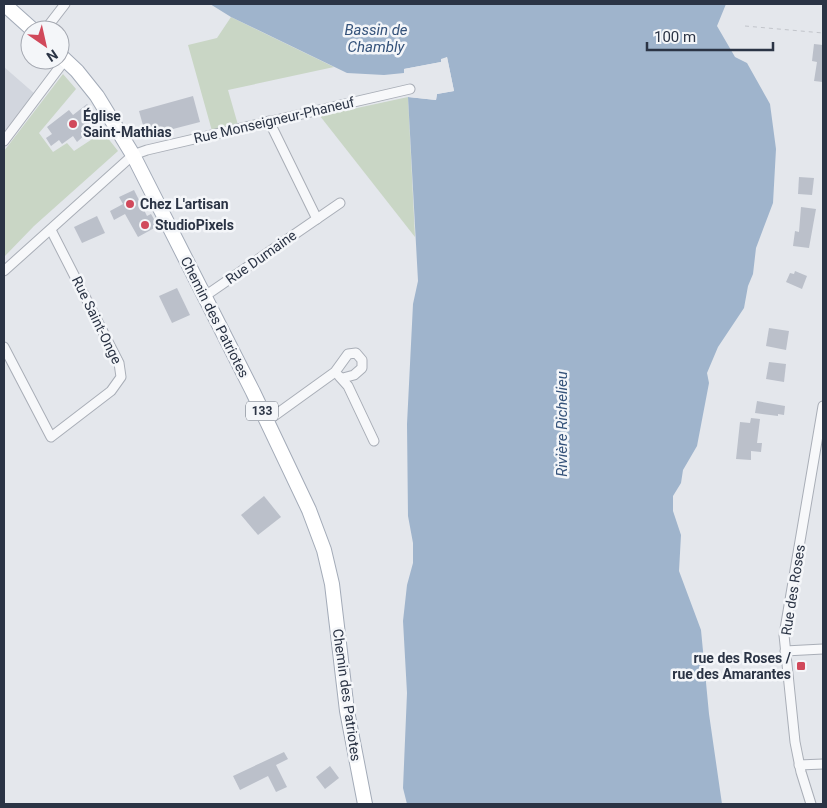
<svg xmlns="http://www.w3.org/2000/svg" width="827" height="808" font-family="Roboto,sans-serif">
	<rect width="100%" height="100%" fill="#e4e7ec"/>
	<polygon fill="#d2d6de" points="4,67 35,94 4,138"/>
	<g fill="#c9d6c5">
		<polygon points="231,17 334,67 228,90 238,125 212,131 188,45 217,38"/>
		<polygon points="63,74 76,89 39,133 53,152 67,143 74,151 103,132 118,151 34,226 4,257 4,151"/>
		<polygon points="408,97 415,237 320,116"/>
	</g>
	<polygon fill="#9fb4cc" points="210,4 726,4 717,26 735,57 747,63 770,104 776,149 773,203 756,248 753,274 748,286 744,308 718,347 707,373 709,383 697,446 683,470 681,483 673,496 673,511 681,535 679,571 701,630 709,714 722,804 407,804 403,788 407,693 403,621 407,585 413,563 413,543 408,516 407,424 413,304 418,281 408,97 436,100 437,94 454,91 447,57 441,62 404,69 404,73 384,75 347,73 231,17"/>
	<polygon fill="#e4e7ec" points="447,57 454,91 437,94 436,100 408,97 408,95 434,98 436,92 451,89 445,60 442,65 407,71 405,75 404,73 404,69 441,62 441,59"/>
	<g fill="#bbc0ca">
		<polygon points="814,44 823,45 823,82 814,81 817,62 812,61"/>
		<polygon points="193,96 200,122 146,136 139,111"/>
		<polygon points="87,104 100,121 77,142 73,136 62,144 59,140 51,146 46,138 52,134 47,127 69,110 73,115"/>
		<polygon points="799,177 814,178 812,195 798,194"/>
		<polygon points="134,190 147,216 151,214 158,226 138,237 125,214 114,220 110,211 123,204 119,197"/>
		<polygon points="801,207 816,209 809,248 793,246 795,231 799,232"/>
		<polygon points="97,216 105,233 82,243 74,227"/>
		<polygon points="795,271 807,276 802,289 786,282 790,273 794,274"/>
		<polygon points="177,288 190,315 172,323 159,296"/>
		<polygon points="769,328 789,331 786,350 766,346"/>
		<polygon points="769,362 786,364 784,382 766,379"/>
		<polygon points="757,401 785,406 784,415 778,414 778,416 755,413"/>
		<polygon points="751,418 760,419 757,443 762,443 761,452 751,451 751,460 736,459 740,422 750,423"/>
		<polygon points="264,496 281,517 258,535 241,515"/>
		<polygon points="284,752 288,759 276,765 287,787 276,792 268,776 240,790 233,776"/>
		<polygon points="330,766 339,778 325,789 316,777"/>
	</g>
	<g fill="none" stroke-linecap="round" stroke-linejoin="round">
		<defs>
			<g id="minor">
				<polyline points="45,30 65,4"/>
				<polyline points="269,121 317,219"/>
				<polyline points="4,141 65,60"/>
				<polyline points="4,271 133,155 147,150 410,89"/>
				<polyline points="205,296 340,203"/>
				<polyline points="4,347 51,437 111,391 121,377 119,363 51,230"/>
				<polyline points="339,376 348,386 374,441"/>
				<polyline points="267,421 335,372 348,354 356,353 362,360 362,368 354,375 343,378"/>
				<polyline points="785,651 823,649"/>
				<polyline points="799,765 823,764"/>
				<polyline points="811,804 801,772 795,742 784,635 823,406"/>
			</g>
			<g id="primary">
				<polyline points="4,4 33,30"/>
				<polyline points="60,55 77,71 97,96 133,155 253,392 309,510 324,550 332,584 347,711 365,804"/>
			</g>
		</defs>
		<use href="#minor" stroke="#a9aeb7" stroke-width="11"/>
		<use href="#primary" stroke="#a3abb8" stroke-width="16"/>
		<polyline stroke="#c2c5cb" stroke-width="1" stroke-dasharray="4 4" stroke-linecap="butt" points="745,26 823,33"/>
		<use href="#minor" stroke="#f7f8fa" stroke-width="9"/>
		<use href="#primary" stroke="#fff" stroke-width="14"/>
	</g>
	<g fill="#d1495b" stroke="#f4f6f9" stroke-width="2">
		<circle cx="73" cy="124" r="5"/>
		<circle cx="130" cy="204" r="5"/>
		<circle cx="145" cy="225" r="5"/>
		<rect x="796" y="661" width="10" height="10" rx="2.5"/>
	</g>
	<g text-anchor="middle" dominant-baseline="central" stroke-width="5" stroke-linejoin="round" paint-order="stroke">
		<rect fill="#f4f6f9" stroke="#676e7b" stroke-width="1" x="246" y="401.5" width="32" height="19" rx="4"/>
		<g font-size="12" font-weight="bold" fill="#2b3445">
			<text x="262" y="411">133</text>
		</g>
		<g font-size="14" font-weight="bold" fill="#2b3445" stroke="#f4f6f9" text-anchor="start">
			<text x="83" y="116">Église<tspan x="83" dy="16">Saint-Mathias</tspan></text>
			<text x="140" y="204">Chez L'artisan</text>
			<text x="155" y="225">StudioPixels</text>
			<text x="791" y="658" text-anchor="end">rue des Roses /<tspan x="791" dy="16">rue des Amarantes</tspan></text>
		</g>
		<g font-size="14" fill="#2b3445" stroke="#f4f6f9">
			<text transform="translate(274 120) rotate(-13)">Rue Monseigneur-Phaneuf</text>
			<text transform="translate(261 257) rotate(-35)">Rue Dumaine</text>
			<text transform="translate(215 317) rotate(63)">Chemin des Patriotes</text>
			<text transform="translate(97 320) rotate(64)">Rue Saint-Onge</text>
			<text transform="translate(793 590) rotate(-81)">Rue des Roses</text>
			<text transform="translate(347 695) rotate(82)">Chemin des Patriotes</text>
		</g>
		<g font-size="15" font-style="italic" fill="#34527a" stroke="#f4f6f9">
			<text x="376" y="30">Bassin de<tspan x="376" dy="17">Chambly</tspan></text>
			<text transform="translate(562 424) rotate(-90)">Rivière Richelieu</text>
		</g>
	</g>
	<rect width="827" height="808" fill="none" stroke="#2b3445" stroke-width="10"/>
	<g transform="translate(45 45) rotate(146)"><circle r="24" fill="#f4f6f9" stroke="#a4a8b1"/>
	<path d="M0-4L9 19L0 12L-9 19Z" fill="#d1495b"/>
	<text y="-8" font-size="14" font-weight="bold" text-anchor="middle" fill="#2b3445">N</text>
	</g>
	<path d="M647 42v8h126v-8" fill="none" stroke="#2b3445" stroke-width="2.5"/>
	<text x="654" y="42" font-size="15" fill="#2b3445" stroke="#f4f6f9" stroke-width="4" paint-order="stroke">100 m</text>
</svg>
